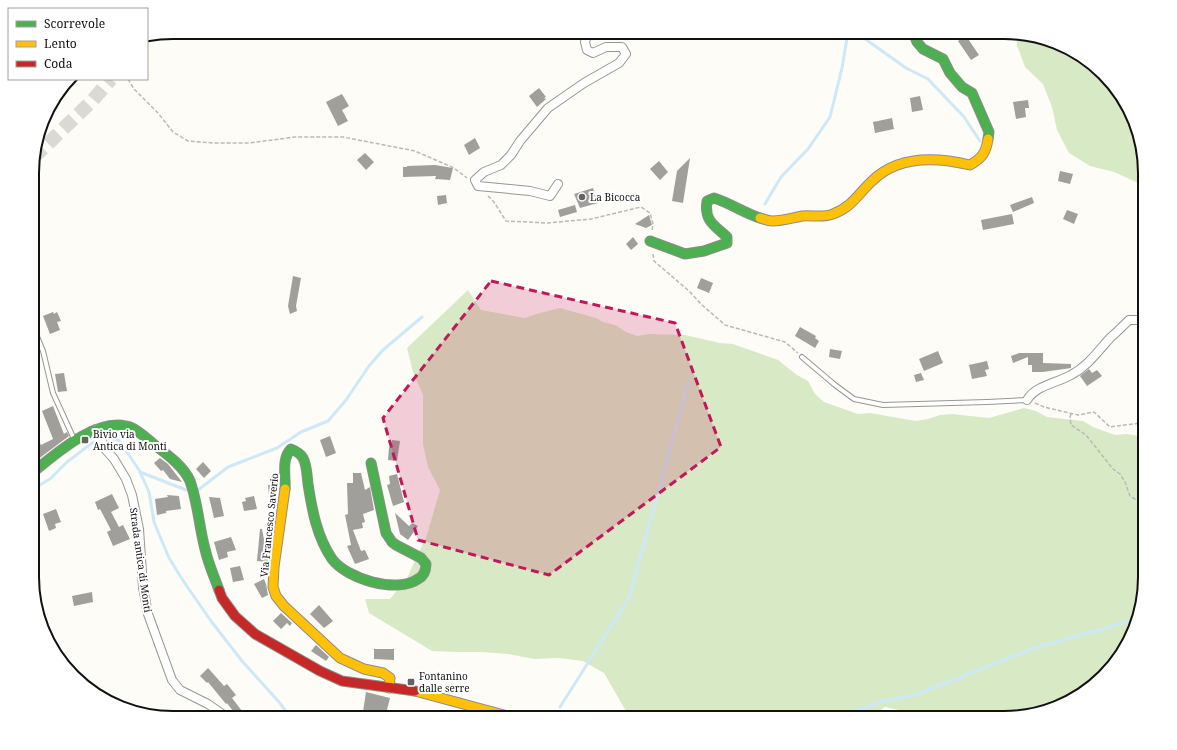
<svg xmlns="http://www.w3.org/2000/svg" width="1177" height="750" font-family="'Noto Serif',serif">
	<rect width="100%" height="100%" fill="#fdfcf7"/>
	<g fill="#d8eac5">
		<polygon points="1017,34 1040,37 1082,56 1126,103 1145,164 1145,186 1114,172 1090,166 1069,153 1057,130 1052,107 1043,84 1025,67 1017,45"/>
		<polygon points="468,290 481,310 525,318 536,314 560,308 596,318 603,322 615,325 626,332 637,336 649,334 685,335 720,343 733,344 778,360 797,375 808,381 815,394 824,402 858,414 870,413 916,421 928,419 940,415 952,414 989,418 1024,408 1036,411 1047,417 1083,421 1093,427 1115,435 1127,434 1139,436 1145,444 1145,586 1121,655 1074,699 1013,718 914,718 908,712 885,707 870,718 630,718 604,673 583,661 558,658 534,659 508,654 482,652 457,652 432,651 369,613 365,599 390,599 407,578 427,535 440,490 428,467 423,444 423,395 413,372 407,348"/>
	</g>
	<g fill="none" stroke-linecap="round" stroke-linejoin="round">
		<g stroke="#cde8f7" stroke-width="3">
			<polyline points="860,32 861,36 906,68 928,79 964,117 980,141"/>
			<polyline points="765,204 781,177 808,149 830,117 842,68 848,32"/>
			<polyline points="106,439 109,438 118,440 127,452 139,470 149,492 154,522 169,558 184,582 211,621 242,661 279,702 291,718"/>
			<polyline points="140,472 186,490"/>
			<polyline points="33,489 50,479 67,462 92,443 101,440"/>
			<polyline points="198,490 228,467 277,448 301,432 328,421 346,400 369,366 383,350 422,317"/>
			<polyline points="560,707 629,598 688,383"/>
			<polyline points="835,718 884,701 914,695 1034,648 1133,620"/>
		</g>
	</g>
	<g fill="#a19f9c">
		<polygon points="966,36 979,55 971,60 958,41"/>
		<polygon points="539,88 546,97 544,98 546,99 537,107 529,96"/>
		<polygon points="342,94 349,106 342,110 348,121 338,126 326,102"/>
		<polygon points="920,96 923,110 912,112 910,98"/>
		<polygon points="1028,100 1029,108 1025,108 1026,117 1016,119 1013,102"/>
		<polygon points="892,118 894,129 875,133 873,122"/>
		<polygon points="475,138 480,148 469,155 464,145"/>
		<polygon points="365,153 374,162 366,170 357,160"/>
		<polygon points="690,158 683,203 672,201 677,171"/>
		<polygon points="659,161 668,172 660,180 650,169"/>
		<polygon points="435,165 453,168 450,180 435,179 436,176 403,177 403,167 407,167 407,166"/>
		<polygon points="1060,171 1073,174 1070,184 1058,181"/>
		<polygon points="593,188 598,203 580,208 574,194"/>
		<polygon points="446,195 447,203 438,205 437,196"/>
		<polygon points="1032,197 1034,203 1013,212 1010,205"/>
		<polygon points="575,205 577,212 560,217 558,210"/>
		<polygon points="1067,210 1078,214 1074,224 1063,219"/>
		<polygon points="1012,214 1014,224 983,230 981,220"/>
		<polygon points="649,215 652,225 646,228 635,224"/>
		<polygon points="633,237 638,244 631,250 626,244"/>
		<polygon points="293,276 301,278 296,306 297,311 290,314 288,306"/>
		<polygon points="701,278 713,283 709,293 697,288"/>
		<polygon points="53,312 54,314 57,312 61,321 57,322 60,330 50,334 43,316"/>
		<polygon points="800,327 816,336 815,338 819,341 815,348 795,336"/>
		<polygon points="830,349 842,351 840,359 829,357"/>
		<polygon points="938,351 943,363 924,371 919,359"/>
		<polygon points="1019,353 1043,353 1043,363 1071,364 1071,368 1043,372 1032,372 1032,365 1028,365 1028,357 1013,363 1011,356"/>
		<polygon points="987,361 989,369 985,370 987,376 972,379 969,365"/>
		<polygon points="1089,369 1092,373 1097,370 1102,376 1087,386 1080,376"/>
		<polygon points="64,373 67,391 58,392 55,374"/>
		<polygon points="921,373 924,380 916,382 914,375"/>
		<polygon points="53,406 64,434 67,432 69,436 33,463 33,431 41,445 53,439 42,411"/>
		<polygon points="330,436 336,453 326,457 320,440"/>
		<polygon points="392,440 400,441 397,461 388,460 389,447 391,448"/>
		<polygon points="160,458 168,464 182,482 170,479 163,470 161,471 154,463"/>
		<polygon points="203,462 211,471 204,478 196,469"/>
		<polygon points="353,473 361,473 365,490 370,487 374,510 363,514 365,522 362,523 363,528 353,530 361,551 365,550 369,559 355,564 347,546 351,545 345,515 348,514 347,483 353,483"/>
		<polygon points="397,474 404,502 393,506 387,485 390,484 389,476"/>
		<polygon points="278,484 275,506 270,506 268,485"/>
		<polygon points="112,494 119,508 111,512 119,527 123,525 130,539 113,546 107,532 111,530 100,509 98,510 95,502"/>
		<polygon points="167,495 179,496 181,509 166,511 166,513 157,515 155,499 168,497"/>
		<polygon points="254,496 257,509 244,511 242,502 246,501 245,498"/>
		<polygon points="209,497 220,498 224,516 214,518"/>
		<polygon points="56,509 61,522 55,524 56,528 49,531 43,514"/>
		<polygon points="395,513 409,526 412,523 418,526 408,540 400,534"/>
		<polygon points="260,529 262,529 265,545 270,545 268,562 257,561"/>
		<polygon points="231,537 236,550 227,552 228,557 219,560 214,542"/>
		<polygon points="240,566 244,580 233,582 230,568"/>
		<polygon points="264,579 266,584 268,595 262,598 254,584"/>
		<polygon points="92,592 93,602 74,606 72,596"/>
		<polygon points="319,605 333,621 324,628 310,614"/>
		<polygon points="281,613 292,623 290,626 287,623 281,629 273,621"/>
		<polygon points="316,645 329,657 326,661 311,651"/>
		<polygon points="374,649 394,649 394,660 374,659"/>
		<polygon points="208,668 224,686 227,684 236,695 232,698 245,715 241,718 238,718 227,703 226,704 208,682 207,683 200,676"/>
		<polygon points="366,692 390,698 385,718 362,718"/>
	</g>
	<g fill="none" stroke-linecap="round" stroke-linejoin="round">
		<polyline stroke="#dad9d4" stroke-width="14" stroke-dasharray="14 7" stroke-linecap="butt" points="33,158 92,101 111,79"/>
		<defs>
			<g id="lane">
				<polyline points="33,327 43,351 53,393 74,439"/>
				<polyline points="802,357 835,385 854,399 883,405 987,402 1027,400"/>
			</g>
			<g id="street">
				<polyline points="558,184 550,196 530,191 478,186 475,180 484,172 501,165 511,155 520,141 548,108 584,83 619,63 626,54 622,47 606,47 593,53 587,50 585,42 587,36 595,32"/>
				<path d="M1027 400C1036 385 1057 383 1071 375 1088 366 1098 351 1111 337 1117 332 1123 326 1129 320H1145"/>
				<polyline points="96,429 100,435 105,449 114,459 126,479 132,495 139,529 143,587 148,614 172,680 180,690 208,704 228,718"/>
			</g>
			<g id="fast">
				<polyline points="913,32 917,42 923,49 943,59 950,73 962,87 972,93 989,132 988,139"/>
				<path d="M650 241 685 254 704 251 727 243V237C714 225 704 221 707 201L714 198C730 203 744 213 760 218"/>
				<path d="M33 472C56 454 94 419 126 426 137 428 147 439 156 446 168 455 184 467 190 481 198 503 199 527 205 549 208 563 214 576 219 590"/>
				<path d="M285 489C286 476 281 459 291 449 296 451 300 453 303 458 307 465 307 476 308 484 312 510 317 537 332 559 347 579 397 594 418 579 424 576 426 571 426 564L421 558 396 545 392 542 386 533 371 463"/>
			</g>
			<g id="slow">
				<path d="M760 218C764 219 768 221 772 221 782 221 792 218 802 216 812 215 824 218 833 214 852 207 858 194 872 181 898 155 937 157 970 165 982 158 986 153 988 139"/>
				<polyline points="285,489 274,567 273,587 276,596 284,606 340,658 364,669 383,673 390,678 389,688"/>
				<polyline points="415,691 515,718"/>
			</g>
			<polyline id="jam" points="219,590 222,598 235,616 255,634 320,671 342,681 415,691"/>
		</defs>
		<use href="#lane" stroke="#979795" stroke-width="6"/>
		<use href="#street" stroke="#979795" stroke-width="10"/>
		<use href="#fast" stroke="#8e8d8b" stroke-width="11"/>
		<use href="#slow" stroke="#8e8d8b" stroke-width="11"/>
		<use href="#jam" stroke="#8e8d8b" stroke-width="11"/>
		<g stroke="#b9b9b8" stroke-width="1.5" stroke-dasharray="4 2" stroke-linecap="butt">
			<polyline points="128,79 134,89 158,113 173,132 188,141 214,143 249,143 295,137 343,137 415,151 454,168 467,178"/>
			<polyline points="488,196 494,202 506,221 547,223 591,219 641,207 650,213 653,224 652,231"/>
			<polyline points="653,254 654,261 689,291 701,304 725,325 785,342 798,353"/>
			<polyline points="1035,403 1044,407 1078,415 1094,412 1110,427 1140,423 1145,427"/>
			<polyline points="1071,414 1070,417 1071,425 1086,435 1113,469 1120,474 1125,482 1130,496 1145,505"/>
		</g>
		<use href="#lane" stroke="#fffffe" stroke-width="4"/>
		<use href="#street" stroke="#fffffe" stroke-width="8"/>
		<use href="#fast" stroke="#4caf50" stroke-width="9"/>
		<use href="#slow" stroke="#ffc107" stroke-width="9"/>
		<use href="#jam" stroke="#c62828" stroke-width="9"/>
	</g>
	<path fill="#c2185b" fill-opacity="0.2" stroke="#c2185b" stroke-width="3" stroke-dasharray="8 5" stroke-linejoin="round" d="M491 281 675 323 721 447 549 575 418 540 383 418Z"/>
	<g fill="#646362" stroke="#fff" stroke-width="1.5">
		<circle cx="582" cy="197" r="4"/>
		<rect x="81" y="436" width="8" height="8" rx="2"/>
		<rect x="407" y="678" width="8" height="8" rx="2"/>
	</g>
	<g text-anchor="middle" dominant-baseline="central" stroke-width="4" stroke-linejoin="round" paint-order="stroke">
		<g font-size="10" fill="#111" stroke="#fff" text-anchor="start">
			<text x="590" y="197">La Bicocca</text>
			<text x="93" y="434">Bivio via<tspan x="93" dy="12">Antica di Monti</tspan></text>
			<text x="419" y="676">Fontanino<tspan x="419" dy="12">dalle serre</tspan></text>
		</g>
		<g font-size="10" fill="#111" stroke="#fff">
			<text transform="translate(269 525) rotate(-84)">Via Francesco Saverio</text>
			<text transform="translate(141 560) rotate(82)">Strada antica di Monti</text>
		</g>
	</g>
	<path d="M0 0H1177V750H0ZM173 39H1004A134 134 0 0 1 1138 173V577A134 134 0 0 1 1004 711H173A134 134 0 0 1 39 577V173A134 134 0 0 1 173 39Z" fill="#fff" fill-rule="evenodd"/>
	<path fill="none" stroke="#111" stroke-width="2" d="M173 39H1004A134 134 0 0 1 1138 173V577A134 134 0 0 1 1004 711H173A134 134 0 0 1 39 577V173A134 134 0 0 1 173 39Z"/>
	<rect x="8" y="8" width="140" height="72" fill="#ffffff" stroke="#a0a0a0"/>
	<rect x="16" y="21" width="20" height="6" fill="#4caf50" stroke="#a0a0a0"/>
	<text x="44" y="28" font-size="12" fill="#111111">Scorrevole</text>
	<rect x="16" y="41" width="20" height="6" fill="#ffc107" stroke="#a0a0a0"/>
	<text x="44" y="48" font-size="12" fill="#111111">Lento</text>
	<rect x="16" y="61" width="20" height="6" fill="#c62828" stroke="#a0a0a0"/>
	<text x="44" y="68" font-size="12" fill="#111111">Coda</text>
</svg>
